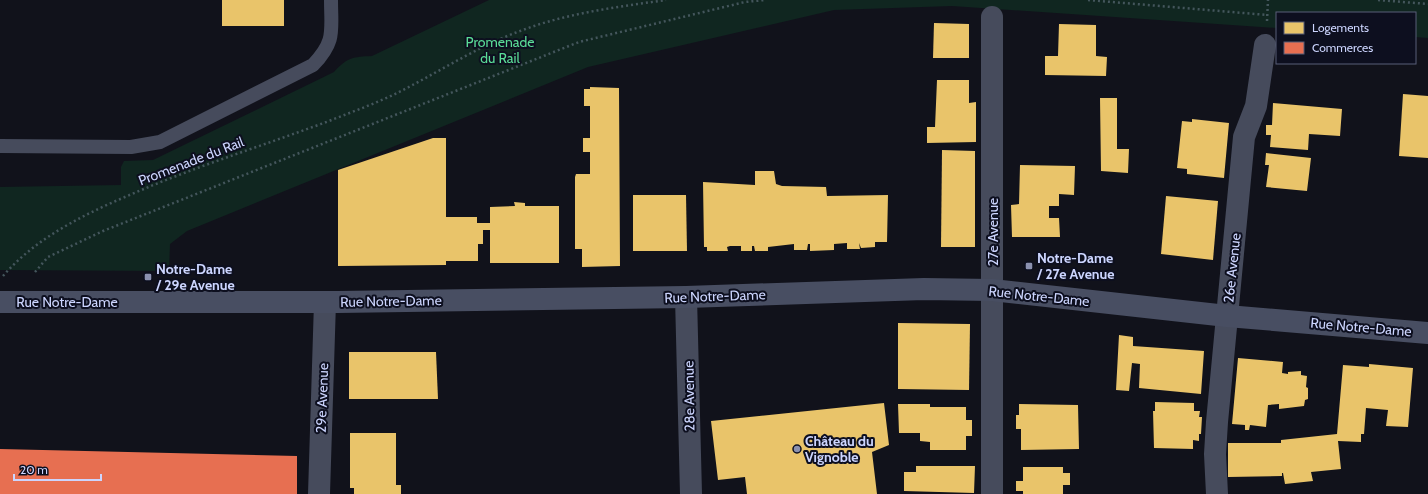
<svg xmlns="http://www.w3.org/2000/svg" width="1428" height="494" font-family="Cabin,sans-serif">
	<rect width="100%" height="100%" fill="#11121b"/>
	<path fill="#102620" d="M489 0H1428V38L1415 37V13H1277V28L952 6 834 10 588 67 187 231 170 244 169 271 0 270V187L121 185V167L124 161 153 160 334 72C348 57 353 57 372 56Z"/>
	<g fill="#e9c46a">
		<rect x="222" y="0" width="62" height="26"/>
		<polygon points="934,23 969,24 969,58 933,58"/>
		<polygon points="1059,24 1096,25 1096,56 1107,57 1106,76 1045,75 1045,56 1058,56"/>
		<polygon points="937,80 969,80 969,103 976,102 976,142 927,143 927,127 935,127"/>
		<polygon points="590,87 619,88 620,266 582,267 582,249 575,249 575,177 576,174 590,174 590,152 583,152 583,138 590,138 590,106 584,106 584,89 590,89"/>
		<polygon points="1403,94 1428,96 1428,158 1399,156"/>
		<polygon points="1100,98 1117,98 1117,149 1129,149 1128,173 1101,171"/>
		<polygon points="1273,103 1342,109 1340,136 1309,134 1308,150 1270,147 1271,135 1266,135 1266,125 1272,125"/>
		<polygon points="1192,119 1229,123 1224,178 1187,174 1187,169 1177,168 1182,121 1192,122"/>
		<polygon points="433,138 446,138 446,217 477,217 477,223 490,223 490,207 515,206 514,202 525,203 525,206 559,206 559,263 490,263 490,230 483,230 483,244 478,244 478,261 446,261 446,265 338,266 338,170"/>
		<polygon points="942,150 975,151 975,247 941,247"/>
		<polygon points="1266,153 1311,158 1307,191 1266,187 1269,165 1265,165"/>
		<polygon points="1020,165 1075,166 1074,195 1059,194 1059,206 1049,206 1049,218 1059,218 1060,237 1012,237 1011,205 1019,204"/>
		<polygon points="755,171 774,171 776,184 782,186 826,187 827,196 888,195 887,242 875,242 875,247 861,248 859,243 860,249 847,249 847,243 834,244 834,250 810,251 810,244 808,244 807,250 794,250 794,244 768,247 768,251 755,251 754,246 752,246 752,251 741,251 741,246 730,246 727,247 728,251 707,251 707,247 704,247 703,182 755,185"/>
		<polygon points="633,195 686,195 687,251 633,251"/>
		<polygon points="1166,196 1218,201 1213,260 1161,254"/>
		<polygon points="898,323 970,324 969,390 898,389"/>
		<polygon points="1119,335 1133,337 1133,346 1204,351 1201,394 1139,388 1140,364 1132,363 1129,391 1116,390"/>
		<polygon points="349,352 436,352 438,399 349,399"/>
		<polygon points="1238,358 1283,362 1282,373 1288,374 1288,372 1301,371 1301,375 1307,376 1306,387 1308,388 1308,399 1305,400 1304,406 1279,409 1279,404 1268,405 1266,427 1250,425 1249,430 1245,430 1245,425 1232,424"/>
		<polygon points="1369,364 1413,368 1408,427 1386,426 1388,410 1366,408 1364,434 1361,434 1361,442 1338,441 1341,469 1311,472 1313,481 1285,484 1283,473 1282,473 1282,476 1228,477 1228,443 1281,443 1281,440 1337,434 1343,365 1369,367"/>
		<polygon points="1155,402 1194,403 1194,411 1200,411 1199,417 1202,417 1201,434 1199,434 1199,441 1193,440 1193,449 1154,448 1153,411 1155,411"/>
		<polygon points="884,403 889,445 872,452 877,494 747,494 745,477 718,480 711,421"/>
		<polygon points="898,404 930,404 930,407 966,407 966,420 972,420 972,436 966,436 966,450 930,450 930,442 920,441 920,433 899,433"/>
		<polygon points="1019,404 1078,405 1079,449 1021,450 1021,429 1016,429 1016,415 1019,415"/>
		<polygon points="350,433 396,433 396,485 401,485 401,494 354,494 354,488 350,488"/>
		<polygon points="916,466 975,466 974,493 904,491 904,472 916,472"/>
		<polygon points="1023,467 1063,467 1063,473 1070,473 1070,485 1063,485 1063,494 1023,494 1023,491 1016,491 1016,481 1023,481"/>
	</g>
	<polygon fill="#e76f51" points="0,449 297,456 297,494 0,494"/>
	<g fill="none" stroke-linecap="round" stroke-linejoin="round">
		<g stroke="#44565c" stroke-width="2.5" stroke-dasharray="2 3" stroke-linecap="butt">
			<polyline points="1088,0 1267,15"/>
			<polyline points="1378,0 1428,4"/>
			<polyline points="1267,21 1268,0"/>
			<polyline points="35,272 48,257 103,231 579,42 745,2 765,0"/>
			<path d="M3 276C41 232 98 208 151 186 210 162 270 143 329 121 354 111 380 102 403 90 442 70 479 46 520 31 567 13 617 7 666 0"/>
		</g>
		<path stroke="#464b5c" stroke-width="14" d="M0 146 131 147 160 142 313 65C336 41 331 31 331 0"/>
		<g stroke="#464b5c" stroke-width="22">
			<polyline points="992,17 992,494"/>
			<polyline points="686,297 691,494"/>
			<polyline points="319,494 325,302"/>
			<polyline points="1217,494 1215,454 1217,422 1244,137 1256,106 1265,45"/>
		</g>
		<polyline stroke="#484e62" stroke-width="22" points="0,302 338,302 686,297 924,289 992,290 1227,316 1428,333"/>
	</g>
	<g fill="#8b91af" stroke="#0d0f1f" stroke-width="1.5">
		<rect x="1025" y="262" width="8" height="8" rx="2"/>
		<rect x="144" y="273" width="8" height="8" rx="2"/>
		<circle cx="797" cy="449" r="4"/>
	</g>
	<g text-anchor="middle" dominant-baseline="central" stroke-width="4" stroke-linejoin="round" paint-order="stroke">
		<g font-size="14" fill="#5adc97" stroke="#0d0f1f">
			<text x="500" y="42">Promenade<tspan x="500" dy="16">du Rail</tspan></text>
		</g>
		<g font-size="14" fill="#ccd5fe" stroke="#0d0f1f">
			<text transform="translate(191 161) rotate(-21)">Promenade du Rail</text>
			<text transform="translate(993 232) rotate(-90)">27e Avenue</text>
			<text transform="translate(1232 268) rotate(-84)">26e Avenue</text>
			<text transform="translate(715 296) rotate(-2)">Rue Notre-Dame</text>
			<text transform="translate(1039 296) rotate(6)">Rue Notre-Dame</text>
			<text transform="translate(391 301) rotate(-1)">Rue Notre-Dame</text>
			<text x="67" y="302">Rue Notre-Dame</text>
			<text transform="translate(1361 327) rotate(5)">Rue Notre-Dame</text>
			<text transform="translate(689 396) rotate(-91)">28e Avenue</text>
			<text transform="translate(322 398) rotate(-88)">29e Avenue</text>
		</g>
		<g font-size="14" font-weight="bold" fill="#ccd5fe" stroke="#0d0f1f" text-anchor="start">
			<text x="1037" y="258">Notre-Dame<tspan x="1037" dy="16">/ 27e Avenue</tspan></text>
			<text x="156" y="269">Notre-Dame<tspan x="156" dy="16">/ 29e Avenue</tspan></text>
			<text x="805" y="441">Château du<tspan x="805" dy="16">Vignoble</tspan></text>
		</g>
	</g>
	<rect x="1276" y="12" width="140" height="52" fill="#0d0f1f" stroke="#595e78"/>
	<rect x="1284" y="22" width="20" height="12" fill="#e9c46a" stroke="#595e78"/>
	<text x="1312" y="32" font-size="12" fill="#ccd5fe">Logements</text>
	<rect x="1284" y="42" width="20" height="12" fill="#e76f51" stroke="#595e78"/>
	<text x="1312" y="52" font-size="12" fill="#ccd5fe">Commerces</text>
	<path d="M14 474v6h87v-6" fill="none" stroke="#ccd5fe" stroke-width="2"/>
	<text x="20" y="474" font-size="12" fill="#ccd5fe" stroke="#0d0f1f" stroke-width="3" paint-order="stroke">20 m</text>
</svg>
